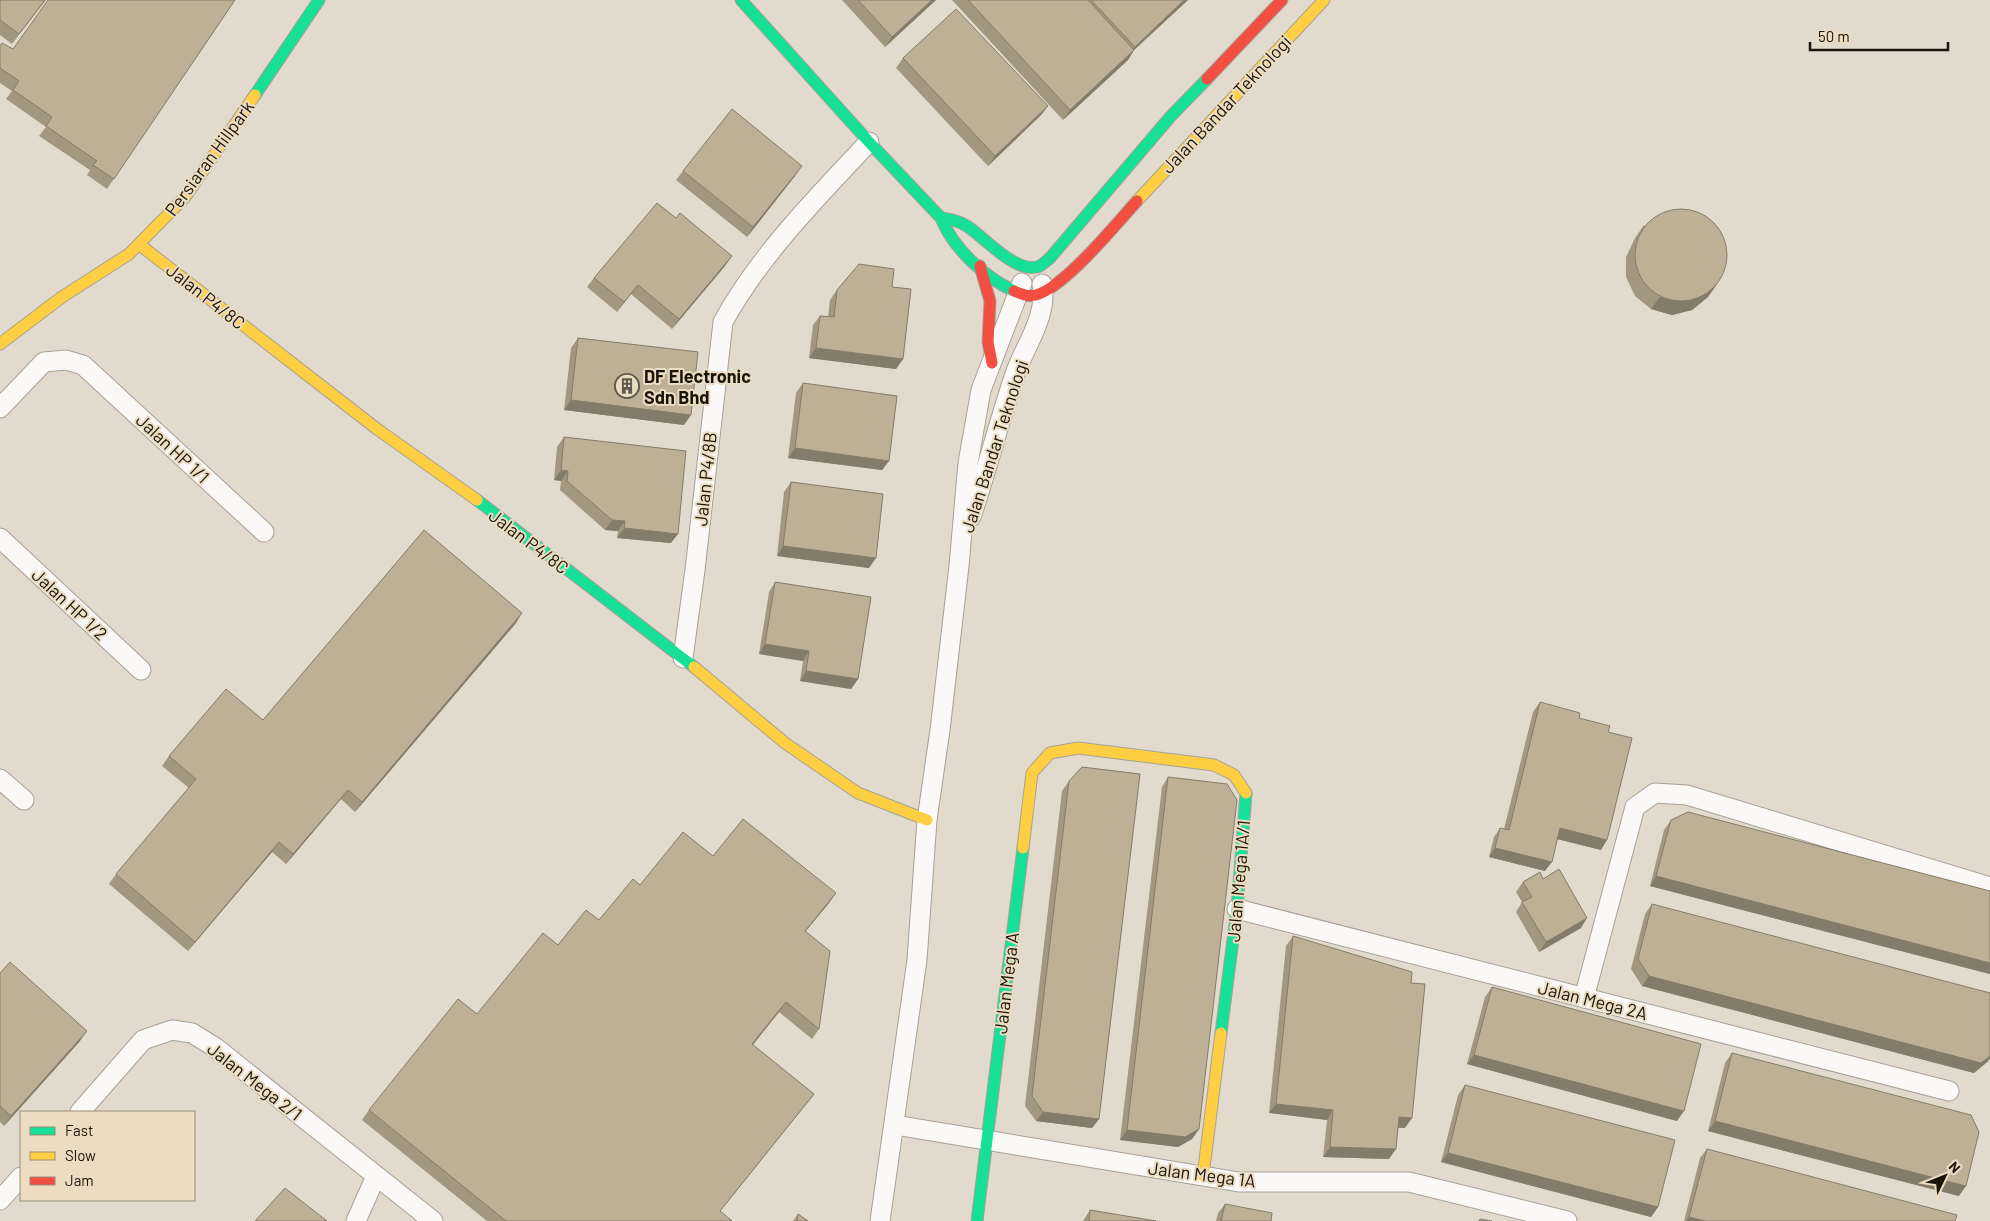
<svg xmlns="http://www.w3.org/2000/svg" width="1990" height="1221" font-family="Barlow,sans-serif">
	<rect width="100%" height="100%" fill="#e2dacc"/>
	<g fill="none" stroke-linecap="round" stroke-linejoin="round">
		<defs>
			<g id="street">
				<polyline points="0,408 44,362 66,360 83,365 264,532"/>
				<path d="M971 517C987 470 999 421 1015 374 1025 345 1048 317 1042 284"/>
				<polyline points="0,538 141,670"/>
				<path d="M683 658 695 570 723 322C759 256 818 196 869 142"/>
				<polyline points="0,779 24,800"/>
				<polyline points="1237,909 1949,1091"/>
				<polyline points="1584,998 1635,807 1655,793 1687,795 1990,887"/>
				<polyline points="80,1112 143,1040 172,1030 192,1033 216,1048 433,1221"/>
				<polyline points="895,1125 1239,1182 1409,1182 1567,1221"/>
				<polyline points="0,1200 21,1177"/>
				<polyline points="356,1221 376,1176"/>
				<polyline points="880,1221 917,960 927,820 940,730 959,566 968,463 981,390 1022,283"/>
			</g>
			<g id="fast">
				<path d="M741 0 869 142 941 218C953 248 984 277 1014 291"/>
				<polyline points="255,95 319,0"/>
				<path d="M941 218C950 219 959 221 967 226 985 238 1014 272 1037 267 1042 266 1046 261 1050 258L1171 116 1207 79"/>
				<polyline points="477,500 694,667"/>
				<polyline points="1221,1033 1237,909 1246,793"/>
				<polyline points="977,1221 1023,848"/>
			</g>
			<g id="slow">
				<polyline points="1137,201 1324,0"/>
				<polyline points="140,245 377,429 477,500"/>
				<polyline points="0,344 62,297 129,254 185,197 255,95"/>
				<polyline points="694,667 785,743 858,793 927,820"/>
				<polyline points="1023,848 1032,773 1050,753 1078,748 1214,765 1234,775 1246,793"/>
				<polyline points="1203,1176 1221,1033"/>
			</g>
			<g id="jam">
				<polyline points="1207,79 1282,0"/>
				<polyline points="980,266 990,301 988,342 992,363"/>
				<path d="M1014 291C1021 294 1028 297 1036 295 1065 287 1115 225 1137 201"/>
			</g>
		</defs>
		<use href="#street" stroke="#a7a196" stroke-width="21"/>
		<use href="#fast" stroke="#a7a196" stroke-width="13"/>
		<use href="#slow" stroke="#a7a196" stroke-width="13"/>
		<use href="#jam" stroke="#a7a196" stroke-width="13"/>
		<use href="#street" stroke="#fbf9f7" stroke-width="19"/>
		<use href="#fast" stroke="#16e098" stroke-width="11"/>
		<use href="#slow" stroke="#ffcf43" stroke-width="11"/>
		<use href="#jam" stroke="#f24e42" stroke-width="11"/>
	</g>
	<g fill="#a39782">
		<polygon points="0,0 46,0 12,44 0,35"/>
		<polygon points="235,0 107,189 87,175 90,170 39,136 46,127 6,99 12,91 0,83 0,46 13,49"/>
		<polygon points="842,0 936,0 885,47"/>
		<polygon points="952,0 1188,0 1134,50 1128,60 1063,120"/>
		<polygon points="903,58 1048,106 1041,115 988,166 896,68"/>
		<polygon points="683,171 795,176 747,237 676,180"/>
		<polygon points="676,218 725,266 672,329 631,294 617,312 587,287 594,278"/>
		<polygon points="1644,225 1717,284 1708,297 1692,310 1672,315 1651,309 1635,296 1626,277 1626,257 1635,238"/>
		<polygon points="892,287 903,359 896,369 809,358 813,325 820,316 828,317 830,300 837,290"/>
		<polygon points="578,338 684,425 564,410 571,348"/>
		<polygon points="803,383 889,461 882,470 788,458 796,393"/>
		<polygon points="564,437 671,543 617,538 618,531 605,530 560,490 561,481 554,480 557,447"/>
		<polygon points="791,482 869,568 777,556 784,492"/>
		<polygon points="775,582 858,679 851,689 800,681 803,661 759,654 769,592"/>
		<polygon points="516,623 355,812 341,799 286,864 272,852 188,951 109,884 116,874 189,788 162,766 169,756"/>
		<polygon points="1540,702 1579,718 1608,732 1601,850 1557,839 1545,871 1489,857 1494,837 1500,828 1504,829 1533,712"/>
		<polygon points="1168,777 1199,1129 1192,1139 1178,1147 1120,1140 1162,787"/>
		<polygon points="1069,781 1099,1119 1092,1128 1036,1121 1025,1106 1062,791"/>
		<polygon points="1671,820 1990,891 1990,974 1650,886 1664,830"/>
		<polygon points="713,856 836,893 829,903 806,931 819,1029 812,1039 779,1012 753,1045 814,1094 807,1103 720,1211 732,1221 487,1221 362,1120 369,1110 477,1014 558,945 599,920 640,885"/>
		<polygon points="1543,879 1581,928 1539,952 1516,912 1522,902 1516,892 1523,882"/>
		<polygon points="1652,904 1989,1061 1974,1073 1642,986 1631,969 1645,914"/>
		<polygon points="1293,936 1411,983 1405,1128 1398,1128 1389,1159 1323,1157 1327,1120 1269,1113 1286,946"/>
		<polygon points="0,973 80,1041 4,1126 0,1122"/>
		<polygon points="1492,987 1677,1121 1467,1064 1485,997"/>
		<polygon points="1732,1053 1959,1196 1708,1131 1725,1063"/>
		<polygon points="1465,1085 1658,1207 1651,1217 1441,1162 1458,1095"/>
		<polygon points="1707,1149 1955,1221 1684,1221 1700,1158"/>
		<polygon points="1225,1204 1271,1221 1216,1221 1218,1213"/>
		<polygon points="1090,1210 1156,1221 1083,1221"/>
		<polygon points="798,1214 808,1221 793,1221"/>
	</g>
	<g fill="#857b6a">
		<polygon points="932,0 936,0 885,47 892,37"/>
		<polygon points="1184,0 1188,0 1134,50 1128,60 1063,120 1070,110 1128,56 1135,47"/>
		<polygon points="1048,106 1041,115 988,166 995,156"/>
		<polygon points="802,166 795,176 747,237 753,227"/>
		<polygon points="732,256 725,266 672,329 679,319"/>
		<polygon points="1717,284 1708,297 1692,310 1672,315 1651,309 1660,297"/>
		<polygon points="638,285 617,312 624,302"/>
		<polygon points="816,348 903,359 896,369 809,358"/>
		<polygon points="571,400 691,415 684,425 564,410"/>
		<polygon points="795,448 889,461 882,470 788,458"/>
		<polygon points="561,470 568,471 561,481 554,480"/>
		<polygon points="612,520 625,521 618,531 605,530"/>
		<polygon points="624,528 678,534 671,543 617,538"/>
		<polygon points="783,546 876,558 869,568 777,556"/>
		<polygon points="522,613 516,623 355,812 362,802"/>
		<polygon points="765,644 809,651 803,661 759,654"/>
		<polygon points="806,671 858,679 851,689 800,681"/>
		<polygon points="348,790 341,799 286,864 293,854"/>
		<polygon points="1560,828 1607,840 1601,850 1553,838"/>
		<polygon points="279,842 272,852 188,951 195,942"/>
		<polygon points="1495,848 1552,862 1545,871 1489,857"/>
		<polygon points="1656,876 1990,963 1990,974 1650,886"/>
		<polygon points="836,893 829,903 798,940 805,931"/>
		<polygon points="1587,918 1581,928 1539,952 1546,942"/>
		<polygon points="1649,976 1990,1056 1990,1059 1974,1073 1642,986"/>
		<polygon points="786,1002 779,1012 745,1054 752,1044"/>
		<polygon points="87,1031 80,1041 4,1126 11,1116"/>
		<polygon points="1474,1055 1684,1111 1677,1121 1467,1064"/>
		<polygon points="814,1094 807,1103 713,1220 720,1211"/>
		<polygon points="1276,1104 1333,1110 1327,1120 1269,1113"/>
		<polygon points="1043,1112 1099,1119 1092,1128 1036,1121"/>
		<polygon points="1399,1117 1412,1118 1405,1128 1393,1127"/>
		<polygon points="1715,1121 1966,1186 1959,1196 1708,1131"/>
		<polygon points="1199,1129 1192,1139 1178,1147 1120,1140 1127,1130"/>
		<polygon points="1330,1147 1396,1149 1389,1159 1323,1157"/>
		<polygon points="1448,1153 1658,1207 1651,1217 1441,1162"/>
		<polygon points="1689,1217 1705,1221 1686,1221"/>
	</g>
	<g fill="#beb097" stroke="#857b6a">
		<polygon points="0,0 45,0 19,34 0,20"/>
		<polygon points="48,0 235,0 114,179 93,165 97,161 46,126 52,117 13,90 19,81 0,68 0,46 2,43 13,49"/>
		<polygon points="858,0 932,0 892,37"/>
		<polygon points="968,0 1088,0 1134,50 1070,110"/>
		<polygon points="1091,0 1184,0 1135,47"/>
		<polygon points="956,9 1048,106 995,156 903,58"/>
		<polygon points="732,109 802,166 753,227 683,171"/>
		<polygon points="657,203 676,218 680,213 732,256 679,319 638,285 624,302 594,278"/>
		<circle cx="1681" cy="255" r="46"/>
		<polygon points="859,264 894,269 892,287 911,289 903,359 816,348 820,316 834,317 837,290"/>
		<polygon points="578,338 698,352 691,415 571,400"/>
		<polygon points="803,383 897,396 889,461 795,448"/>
		<polygon points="564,437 686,451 678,534 624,528 625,521 612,520 567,481 568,471 561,470"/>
		<polygon points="791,482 883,494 876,558 783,546"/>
		<polygon points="424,530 522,613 362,802 348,790 293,854 279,842 195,942 116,874 196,779 169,756 226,689 263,720"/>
		<polygon points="775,582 871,597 858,679 806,671 809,651 765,644"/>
		<polygon points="1540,702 1580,713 1579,718 1610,726 1608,732 1632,738 1607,840 1560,828 1552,862 1495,848 1500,828 1509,830"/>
		<polygon points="1082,767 1140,774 1099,1119 1043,1112 1032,1096 1069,781"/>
		<polygon points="1168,777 1227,784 1237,800 1199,1129 1185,1137 1127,1130"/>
		<polygon points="1688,812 1990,891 1990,963 1656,876 1671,820"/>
		<polygon points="743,819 836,893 805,931 830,951 819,1029 786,1002 752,1044 814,1094 720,1211 732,1221 506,1221 369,1110 458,999 477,1014 543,933 558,945 586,910 599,920 633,879 640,885 683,832 713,856"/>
		<polygon points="1559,869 1587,918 1546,942 1522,902 1532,897 1523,882 1540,872 1543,879"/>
		<polygon points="1652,904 1990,993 1990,1056 1981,1063 1649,976 1638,959"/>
		<polygon points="1293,936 1412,972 1411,983 1425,984 1412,1118 1399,1117 1396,1149 1330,1147 1333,1110 1276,1104"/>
		<polygon points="10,962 87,1031 11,1116 0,1106 0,973"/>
		<polygon points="1492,987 1701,1044 1684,1111 1474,1055"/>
		<polygon points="1732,1053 1971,1115 1979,1132 1966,1186 1715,1121"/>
		<polygon points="1465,1085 1675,1140 1658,1207 1448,1153"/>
		<polygon points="1707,1149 1957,1215 1955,1221 1705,1221 1689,1217"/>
		<polygon points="285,1188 327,1221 255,1221"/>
		<polygon points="1225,1204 1272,1213 1271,1221 1221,1221"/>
		<polygon points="1090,1210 1156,1221 1089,1221"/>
		<polygon points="798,1214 808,1221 797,1221"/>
		<polygon points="1480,1219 1492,1221 1479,1221"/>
	</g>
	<defs>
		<symbol id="building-ring" viewBox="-11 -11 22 22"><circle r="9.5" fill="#ecdcc2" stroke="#60594f" stroke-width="1.5"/><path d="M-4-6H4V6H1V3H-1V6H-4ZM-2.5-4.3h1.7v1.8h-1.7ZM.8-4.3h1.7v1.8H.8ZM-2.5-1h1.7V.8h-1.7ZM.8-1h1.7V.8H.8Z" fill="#60594f"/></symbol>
	</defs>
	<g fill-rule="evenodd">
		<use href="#building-ring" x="613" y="372" width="28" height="28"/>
	</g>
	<g text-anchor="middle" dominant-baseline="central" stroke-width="4" stroke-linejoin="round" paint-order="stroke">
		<g font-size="18" fill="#1a140b" stroke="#ecdcc2">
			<text transform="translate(1226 104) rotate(-47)">Jalan Bandar Teknologi</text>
			<text transform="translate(209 158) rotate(-54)">Persiaran Hillpark</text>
			<text transform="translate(206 296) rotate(38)">Jalan P4/8C</text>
			<text transform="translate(994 446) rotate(-72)">Jalan Bandar Teknologi</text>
			<text transform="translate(173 448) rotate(43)">Jalan HP 1/1</text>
			<text transform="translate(705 479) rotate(-84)">Jalan P4/8B</text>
			<text transform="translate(529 541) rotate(37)">Jalan P4/8C</text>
			<text transform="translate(70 604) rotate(43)">Jalan HP 1/2</text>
			<text transform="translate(1238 881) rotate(-85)">Jalan Mega 1A/1</text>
			<text transform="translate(1006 983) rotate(-83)">Jalan Mega A</text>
			<text transform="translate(1593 1000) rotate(14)">Jalan Mega 2A</text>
			<text transform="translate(255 1081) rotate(38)">Jalan Mega 2/1</text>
			<text transform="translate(1202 1174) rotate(7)">Jalan Mega 1A</text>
		</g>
		<g font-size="18" font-weight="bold" fill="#1a140b" stroke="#ecdcc2" text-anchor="start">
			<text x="644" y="376">DF Electronic<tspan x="644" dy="21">Sdn Bhd</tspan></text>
		</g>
	</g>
	<rect x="20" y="1111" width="175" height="90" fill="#ecdcc2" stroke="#988c79"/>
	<rect x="30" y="1127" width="25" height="8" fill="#16e098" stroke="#988c79"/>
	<text x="65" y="1136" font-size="15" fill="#1a140b">Fast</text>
	<rect x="30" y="1152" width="25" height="8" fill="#ffcf43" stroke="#988c79"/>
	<text x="65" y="1161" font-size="15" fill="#1a140b">Slow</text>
	<rect x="30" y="1177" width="25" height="8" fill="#f24e42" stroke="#988c79"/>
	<text x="65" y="1186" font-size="15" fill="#1a140b">Jam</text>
	<g transform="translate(1945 1176) rotate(47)" stroke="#ecdcc2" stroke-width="4" paint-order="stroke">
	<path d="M0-4L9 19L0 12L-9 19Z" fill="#1a140b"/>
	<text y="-8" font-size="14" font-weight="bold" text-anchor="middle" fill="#1a140b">N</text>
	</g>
	<path d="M1810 42v8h138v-8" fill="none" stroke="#1a140b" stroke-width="2.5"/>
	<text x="1818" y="42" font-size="15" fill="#1a140b" stroke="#ecdcc2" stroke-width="4" paint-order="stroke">50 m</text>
</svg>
